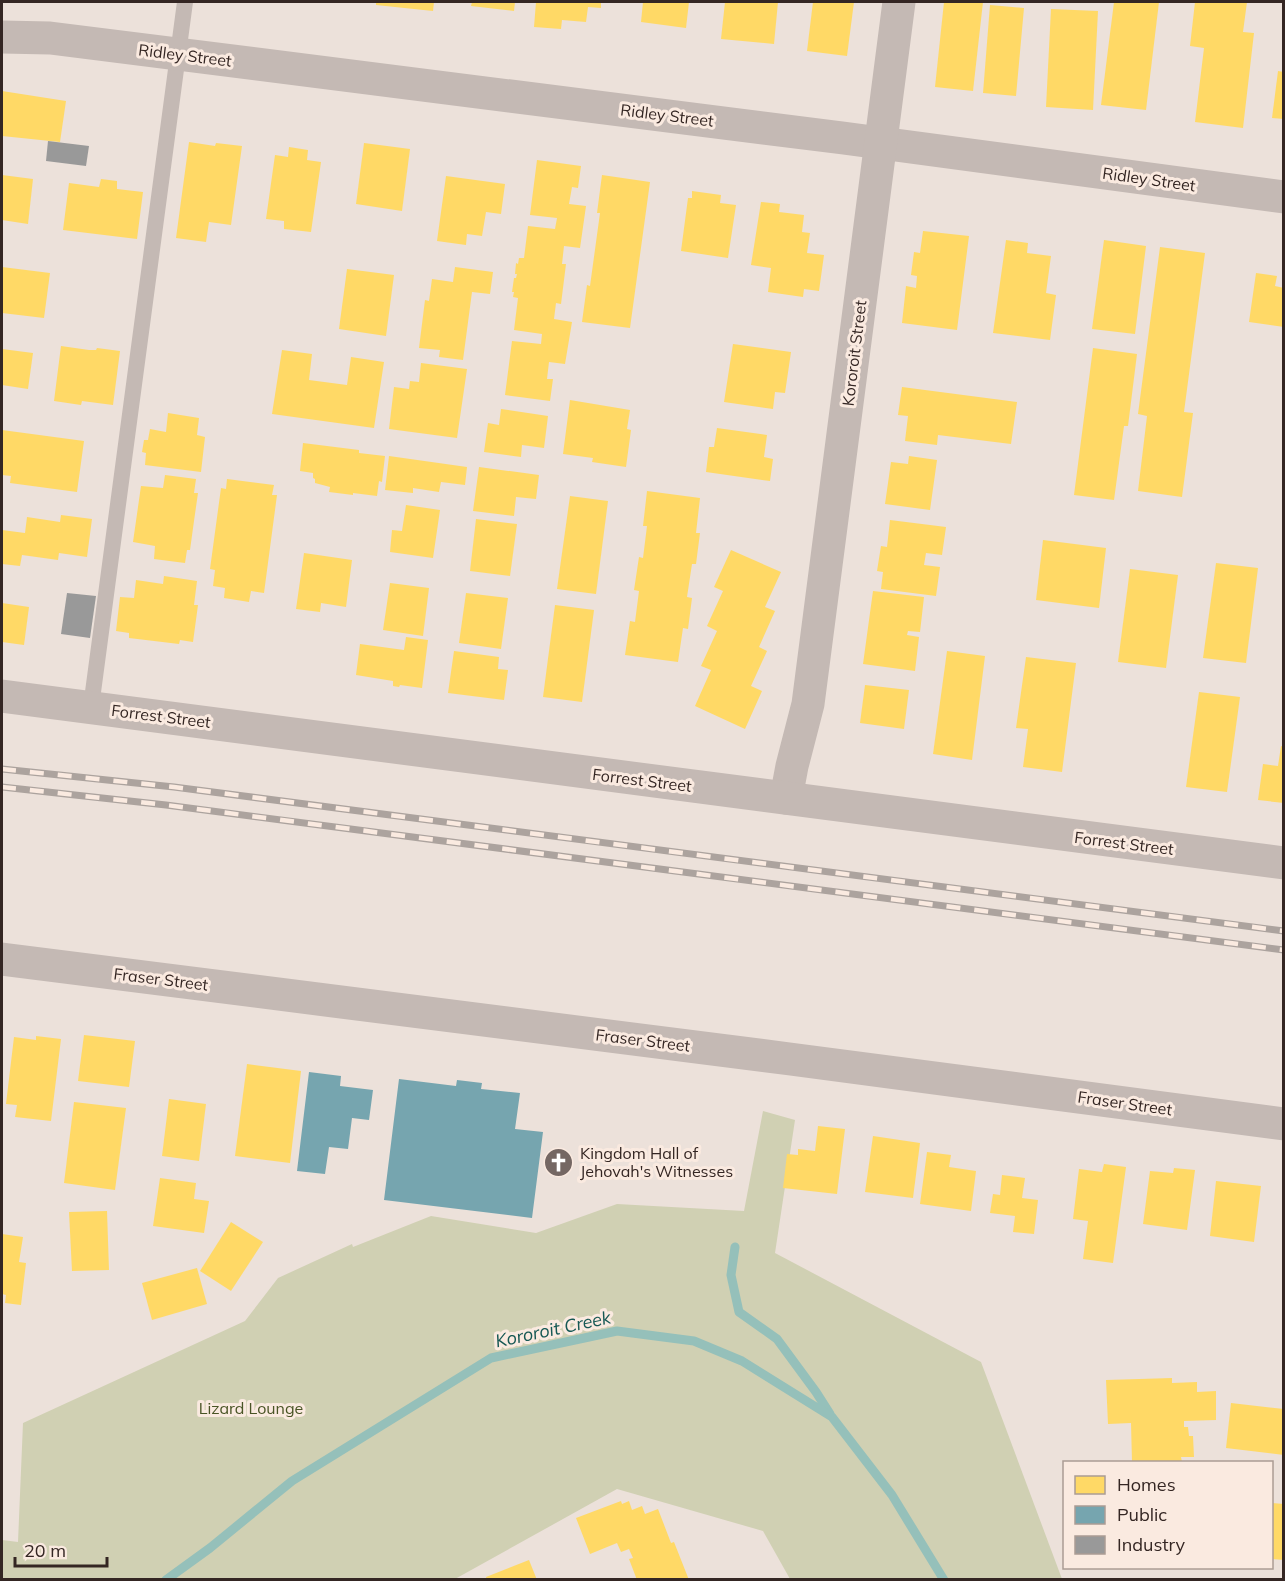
<svg xmlns="http://www.w3.org/2000/svg" width="1285" height="1581" font-family="Mulish,sans-serif">
	<rect width="100%" height="100%" fill="#ece1da"/>
	<polygon fill="#d0d0b3" points="763,1111 795,1120 775,1253 981,1362 1062,1579 790,1579 763,1531 617,1489 455,1579 2,1580 2,1540 18,1542 23,1423 245,1321 278,1278 352,1244 353,1247 431,1216 536,1233 617,1204 744,1211"/>
	<g fill="#ffd966">
		<polygon points="376,2 434,2 433,11 376,5"/>
		<polygon points="472,2 515,2 514,11 471,6"/>
		<polygon points="536,2 601,2 601,8 588,7 586,22 562,20 561,29 534,27"/>
		<polygon points="643,2 689,2 686,28 641,22"/>
		<polygon points="725,2 778,2 774,44 721,39"/>
		<polygon points="813,2 854,2 847,56 807,51"/>
		<polygon points="944,2 983,2 973,91 935,87"/>
		<polygon points="1114,2 1159,2 1146,110 1101,105"/>
		<polygon points="1195,2 1247,2 1243,32 1254,33 1243,128 1195,122 1204,48 1190,46"/>
		<polygon points="990,5 1024,8 1016,96 983,93"/>
		<polygon points="1051,9 1098,11 1093,110 1046,107"/>
		<polygon points="1278,71 1284,72 1284,119 1272,118"/>
		<polygon points="2,91 66,101 60,142 2,136"/>
		<polygon points="189,142 215,146 216,143 242,146 231,225 209,222 206,242 176,238"/>
		<polygon points="364,143 410,149 402,211 356,204"/>
		<polygon points="289,147 308,150 307,160 321,162 311,232 284,229 284,221 266,219 275,155 288,157"/>
		<polygon points="537,160 581,166 578,188 572,187 569,204 586,206 580,248 564,246 562,264 566,264 561,304 556,303 554,319 572,322 565,364 549,362 547,379 553,379 550,401 505,395 512,341 541,344 542,334 514,330 518,298 513,297 514,292 512,292 514,278 516,278 517,274 515,274 516,263 518,264 519,258 524,258 528,226 555,229 557,218 530,215"/>
		<polygon points="2,175 33,179 28,224 2,220"/>
		<polygon points="602,175 650,182 630,328 582,322 587,285 590,286 600,213 597,213"/>
		<polygon points="446,176 505,184 501,214 486,212 482,236 467,234 466,245 437,241"/>
		<polygon points="101,179 117,181 117,189 143,192 137,239 63,230 69,183 99,187"/>
		<polygon points="692,191 721,195 720,203 736,205 728,258 681,251 688,198 692,198"/>
		<polygon points="761,202 780,204 779,212 804,215 802,232 810,233 807,253 824,255 819,291 804,289 803,297 768,292 771,268 751,265"/>
		<polygon points="923,231 969,236 957,330 902,323 906,286 916,288 917,276 911,275 914,252 920,253"/>
		<polygon points="1006,240 1028,243 1027,253 1051,256 1046,293 1056,295 1050,340 993,333"/>
		<polygon points="1104,240 1146,246 1135,334 1092,329"/>
		<polygon points="1160,247 1205,253 1184,412 1193,413 1182,497 1138,491 1147,416 1138,414"/>
		<polygon points="2,267 50,273 44,318 2,313"/>
		<polygon points="455,267 493,272 490,294 472,292 463,360 439,357 440,350 419,348 425,300 429,301 432,279 453,282"/>
		<polygon points="347,269 394,275 386,336 339,329"/>
		<polygon points="1256,273 1277,276 1275,286 1284,288 1284,327 1249,322"/>
		<polygon points="733,344 791,352 785,393 775,392 773,409 724,402"/>
		<polygon points="61,346 89,350 96,350 97,348 120,351 113,405 82,401 81,405 54,401"/>
		<polygon points="1093,348 1137,354 1128,426 1124,426 1114,500 1074,495"/>
		<polygon points="2,349 33,353 28,389 2,385"/>
		<polygon points="282,350 312,354 309,380 347,385 351,357 384,362 374,428 272,414"/>
		<polygon points="421,363 467,369 457,438 389,429 394,387 409,389 410,381 419,382"/>
		<polygon points="902,387 1017,402 1011,444 938,435 937,445 905,441 908,416 898,415"/>
		<polygon points="570,400 630,410 627,429 631,430 626,467 592,462 593,458 563,454"/>
		<polygon points="501,409 548,416 544,448 522,445 521,457 484,452 488,423 499,425"/>
		<polygon points="168,413 199,418 197,435 205,437 201,472 145,465 146,453 142,452 144,440 148,440 150,429 166,432"/>
		<polygon points="717,428 767,435 764,457 773,459 770,481 706,472 709,447 714,447"/>
		<polygon points="2,430 84,441 77,492 10,483 11,476 2,475"/>
		<polygon points="303,443 359,450 359,453 385,456 382,482 379,481 377,496 353,493 353,495 329,492 330,487 315,483 315,479 313,478 313,473 300,471"/>
		<polygon points="389,456 467,467 465,485 441,482 439,492 413,488 413,493 385,490"/>
		<polygon points="909,456 937,460 930,510 885,504 891,462 908,464"/>
		<polygon points="479,467 539,475 536,499 516,497 514,516 473,511"/>
		<polygon points="165,475 196,479 194,493 198,493 194,521 190,550 187,550 185,563 154,559 155,546 133,542 141,486 163,488"/>
		<polygon points="227,479 274,485 272,495 277,495 264,593 251,591 249,602 224,598 225,588 213,586 215,570 210,569 221,488 226,489"/>
		<polygon points="647,491 700,498 696,533 700,533 696,564 692,564 687,597 692,598 688,629 683,628 678,662 625,655 630,621 635,622 639,591 634,590 639,557 643,558 647,526 643,526"/>
		<polygon points="570,496 608,501 596,594 557,589"/>
		<polygon points="406,505 440,510 433,558 390,552 392,530 402,531"/>
		<polygon points="61,515 92,519 87,557 59,553 58,560 22,555 20,566 2,564 2,530 25,533 27,517 60,522"/>
		<polygon points="476,519 517,524 510,576 470,571"/>
		<polygon points="890,520 946,527 942,555 926,553 924,565 940,567 936,596 881,589 883,572 877,571 881,546 887,547"/>
		<polygon points="1043,540 1106,548 1099,608 1036,600"/>
		<polygon points="731,550 781,572 765,607 775,611 759,647 767,651 751,686 762,691 745,729 695,706 711,670 701,666 717,631 707,626 723,591 714,587"/>
		<polygon points="304,553 352,560 346,607 321,603 320,612 296,609"/>
		<polygon points="1216,563 1258,568 1246,663 1203,658"/>
		<polygon points="1130,569 1178,575 1166,668 1118,662"/>
		<polygon points="164,576 197,581 194,605 198,605 193,642 180,640 179,644 129,638 129,633 116,631 120,597 134,598 136,580 163,584"/>
		<polygon points="390,583 429,588 423,636 383,630"/>
		<polygon points="873,591 924,597 920,632 908,631 907,635 919,637 915,671 863,664"/>
		<polygon points="466,593 508,598 501,649 459,643"/>
		<polygon points="2,603 29,607 24,645 2,642"/>
		<polygon points="555,605 594,610 582,702 543,697"/>
		<polygon points="406,637 428,640 422,688 400,685 399,687 393,686 393,681 356,675 360,644 404,650"/>
		<polygon points="454,651 499,657 498,669 508,670 504,700 448,693"/>
		<polygon points="947,651 985,656 972,760 933,754"/>
		<polygon points="1026,657 1076,663 1062,772 1023,767 1028,729 1016,728"/>
		<polygon points="865,685 909,690 904,729 860,723"/>
		<polygon points="1199,692 1240,697 1227,792 1186,787"/>
		<polygon points="1281,746 1284,747 1284,803 1258,800 1263,764 1278,766"/>
		<polygon points="84,1035 135,1041 129,1087 78,1081"/>
		<polygon points="36,1036 61,1039 51,1121 15,1117 17,1105 6,1104 14,1037 36,1040"/>
		<polygon points="247,1064 301,1071 290,1163 235,1156"/>
		<polygon points="169,1099 206,1104 199,1161 162,1156"/>
		<polygon points="74,1102 126,1108 115,1190 64,1183"/>
		<polygon points="818,1126 845,1129 837,1194 783,1188 787,1154 798,1155 798,1149 815,1151"/>
		<polygon points="873,1136 920,1143 913,1198 865,1192"/>
		<polygon points="927,1152 951,1155 949,1167 976,1171 971,1211 920,1204"/>
		<polygon points="1104,1164 1126,1167 1113,1263 1083,1259 1088,1221 1073,1219 1079,1169 1102,1172"/>
		<polygon points="1174,1168 1195,1170 1187,1230 1143,1224 1150,1171 1173,1173"/>
		<polygon points="1002,1175 1025,1178 1022,1198 1038,1200 1034,1234 1013,1232 1015,1216 990,1213 993,1194 1000,1195"/>
		<polygon points="160,1178 196,1183 194,1199 209,1201 204,1233 153,1226"/>
		<polygon points="1216,1181 1261,1186 1254,1242 1210,1236"/>
		<polygon points="107,1211 109,1270 72,1271 69,1212"/>
		<polygon points="231,1222 263,1242 231,1291 200,1271"/>
		<polygon points="2,1234 23,1237 19,1262 26,1263 21,1305 5,1303 6,1295 2,1294"/>
		<polygon points="197,1268 207,1304 152,1320 142,1283"/>
		<polygon points="1172,1378 1172,1383 1197,1382 1197,1392 1216,1391 1216,1420 1184,1421 1184,1427 1188,1427 1189,1436 1193,1436 1194,1457 1181,1457 1182,1462 1132,1462 1131,1423 1108,1424 1106,1380"/>
		<polygon points="1231,1403 1284,1409 1284,1455 1226,1448"/>
		<polygon points="621,1501 622,1504 629,1501 632,1510 642,1506 645,1514 658,1509 671,1543 674,1542 689,1580 637,1580 629,1559 633,1558 629,1549 621,1552 617,1543 590,1554 576,1518"/>
		<polygon points="1272,1503 1284,1504 1284,1560 1272,1559"/>
		<polygon points="529,1560 537,1580 487,1580 486,1577"/>
	</g>
	<g fill="#76a5af">
		<polygon points="309,1072 341,1076 340,1086 373,1090 369,1120 352,1118 348,1149 329,1147 325,1174 297,1171"/>
		<polygon points="399,1079 456,1086 457,1080 482,1083 481,1089 520,1093 515,1129 543,1132 532,1218 384,1200"/>
	</g>
	<g fill="#999">
		<polygon points="48,141 89,146 86,166 46,161"/>
		<polygon points="67,593 96,596 90,638 61,634"/>
	</g>
	<g fill="none" stroke-linecap="round" stroke-linejoin="round">
		<g stroke="#95c0ba" stroke-width="9">
			<polyline points="735,1247 731,1275 739,1312 777,1339 816,1392 830,1414"/>
			<polyline points="166,1580 210,1548 292,1481 491,1358 617,1331 694,1341 742,1361 832,1417 892,1495 944,1580"/>
		</g>
		<polyline stroke="#c4b9b4" stroke-width="16" points="91,707 185,2"/>
		<g stroke="#c4b9b4" stroke-width="33">
			<polyline points="2,37 50,38 843,138 1284,197"/>
			<polyline points="786,798 792,766 808,704 899,2"/>
			<polyline points="2,959 790,1059 1284,1124"/>
		</g>
		<polyline stroke="#c4b9b4" stroke-width="33" points="2,696 1284,863"/>
		<defs>
			<g id="rail">
				<polyline points="2,769 174,787 1284,931"/>
				<polyline points="2,787 166,805 1284,950"/>
			</g>
		</defs>
		<use href="#rail" stroke="#aca39e" stroke-width="7"/>
		<use href="#rail" stroke="#faeae0" stroke-width="4.5" stroke-dasharray="14" stroke-linecap="butt"/>
	</g>
	<defs>
		<symbol id="church-disc" viewBox="-11 -11 22 22"><circle r="9.5" fill="#746763" stroke="#faeae0"/><path d="M-1.2-6h2.4v3.5h3.3v2.4h-3.3V6h-2.4V-.1h-3.3v-2.4h3.3Z" fill="#fff"/></symbol>
	</defs>
	<g fill-rule="evenodd">
		<use href="#church-disc" x="542" y="1146" width="33" height="33"/>
	</g>
	<g text-anchor="middle" dominant-baseline="central" stroke-width="6" stroke-linejoin="round" paint-order="stroke">
		<g font-size="16" fill="#342623" stroke="#faeae0">
			<text transform="translate(185 55) rotate(7)">Ridley Street</text>
			<text transform="translate(667 115) rotate(7)">Ridley Street</text>
			<text transform="translate(1149 179) rotate(8)">Ridley Street</text>
			<text transform="translate(854 353) rotate(-83)">Kororoit Street</text>
			<text transform="translate(161 716) rotate(7)">Forrest Street</text>
			<text transform="translate(642 780) rotate(7)">Forrest Street</text>
			<text transform="translate(1124 843) rotate(7)">Forrest Street</text>
			<text transform="translate(161 979) rotate(7)">Fraser Street</text>
			<text transform="translate(643 1040) rotate(7)">Fraser Street</text>
			<text transform="translate(1125 1103) rotate(8)">Fraser Street</text>
		</g>
		<g font-size="16" fill="#342623" stroke="#faeae0" text-anchor="start">
			<text x="580" y="1153">Kingdom Hall of<tspan x="580" dy="18">Jehovah's Witnesses</tspan></text>
		</g>
		<g font-size="16" fill="#495425" stroke="#faeae0">
			<text x="251" y="1408">Lizard Lounge</text>
		</g>
		<g font-size="18" font-style="italic" fill="#165854" stroke="#faeae0">
			<text transform="translate(553 1329) rotate(-12)">Kororoit Creek</text>
		</g>
	</g>
	<rect width="1285" height="1581" fill="none" stroke="#342623" stroke-width="6"/>
	<rect x="1063" y="1461" width="210" height="108" fill="#faeae0" stroke="#ab9c94" stroke-width="1.5"/>
	<rect x="1075" y="1476" width="30" height="18" fill="#ffd966" stroke="#ab9c94" stroke-width="1.5"/>
	<text x="1117" y="1491" font-size="18" fill="#342623">Homes</text>
	<rect x="1075" y="1506" width="30" height="18" fill="#76a5af" stroke="#ab9c94" stroke-width="1.5"/>
	<text x="1117" y="1521" font-size="18" fill="#342623">Public</text>
	<rect x="1075" y="1536" width="30" height="18" fill="#999999" stroke="#ab9c94" stroke-width="1.5"/>
	<text x="1117" y="1551" font-size="18" fill="#342623">Industry</text>
	<path d="M15 1557v9h92v-9" fill="none" stroke="#342623" stroke-width="3"/>
	<text x="24" y="1557" font-size="18" fill="#342623" stroke="#faeae0" stroke-width="4.5" paint-order="stroke">20 m</text>
</svg>
